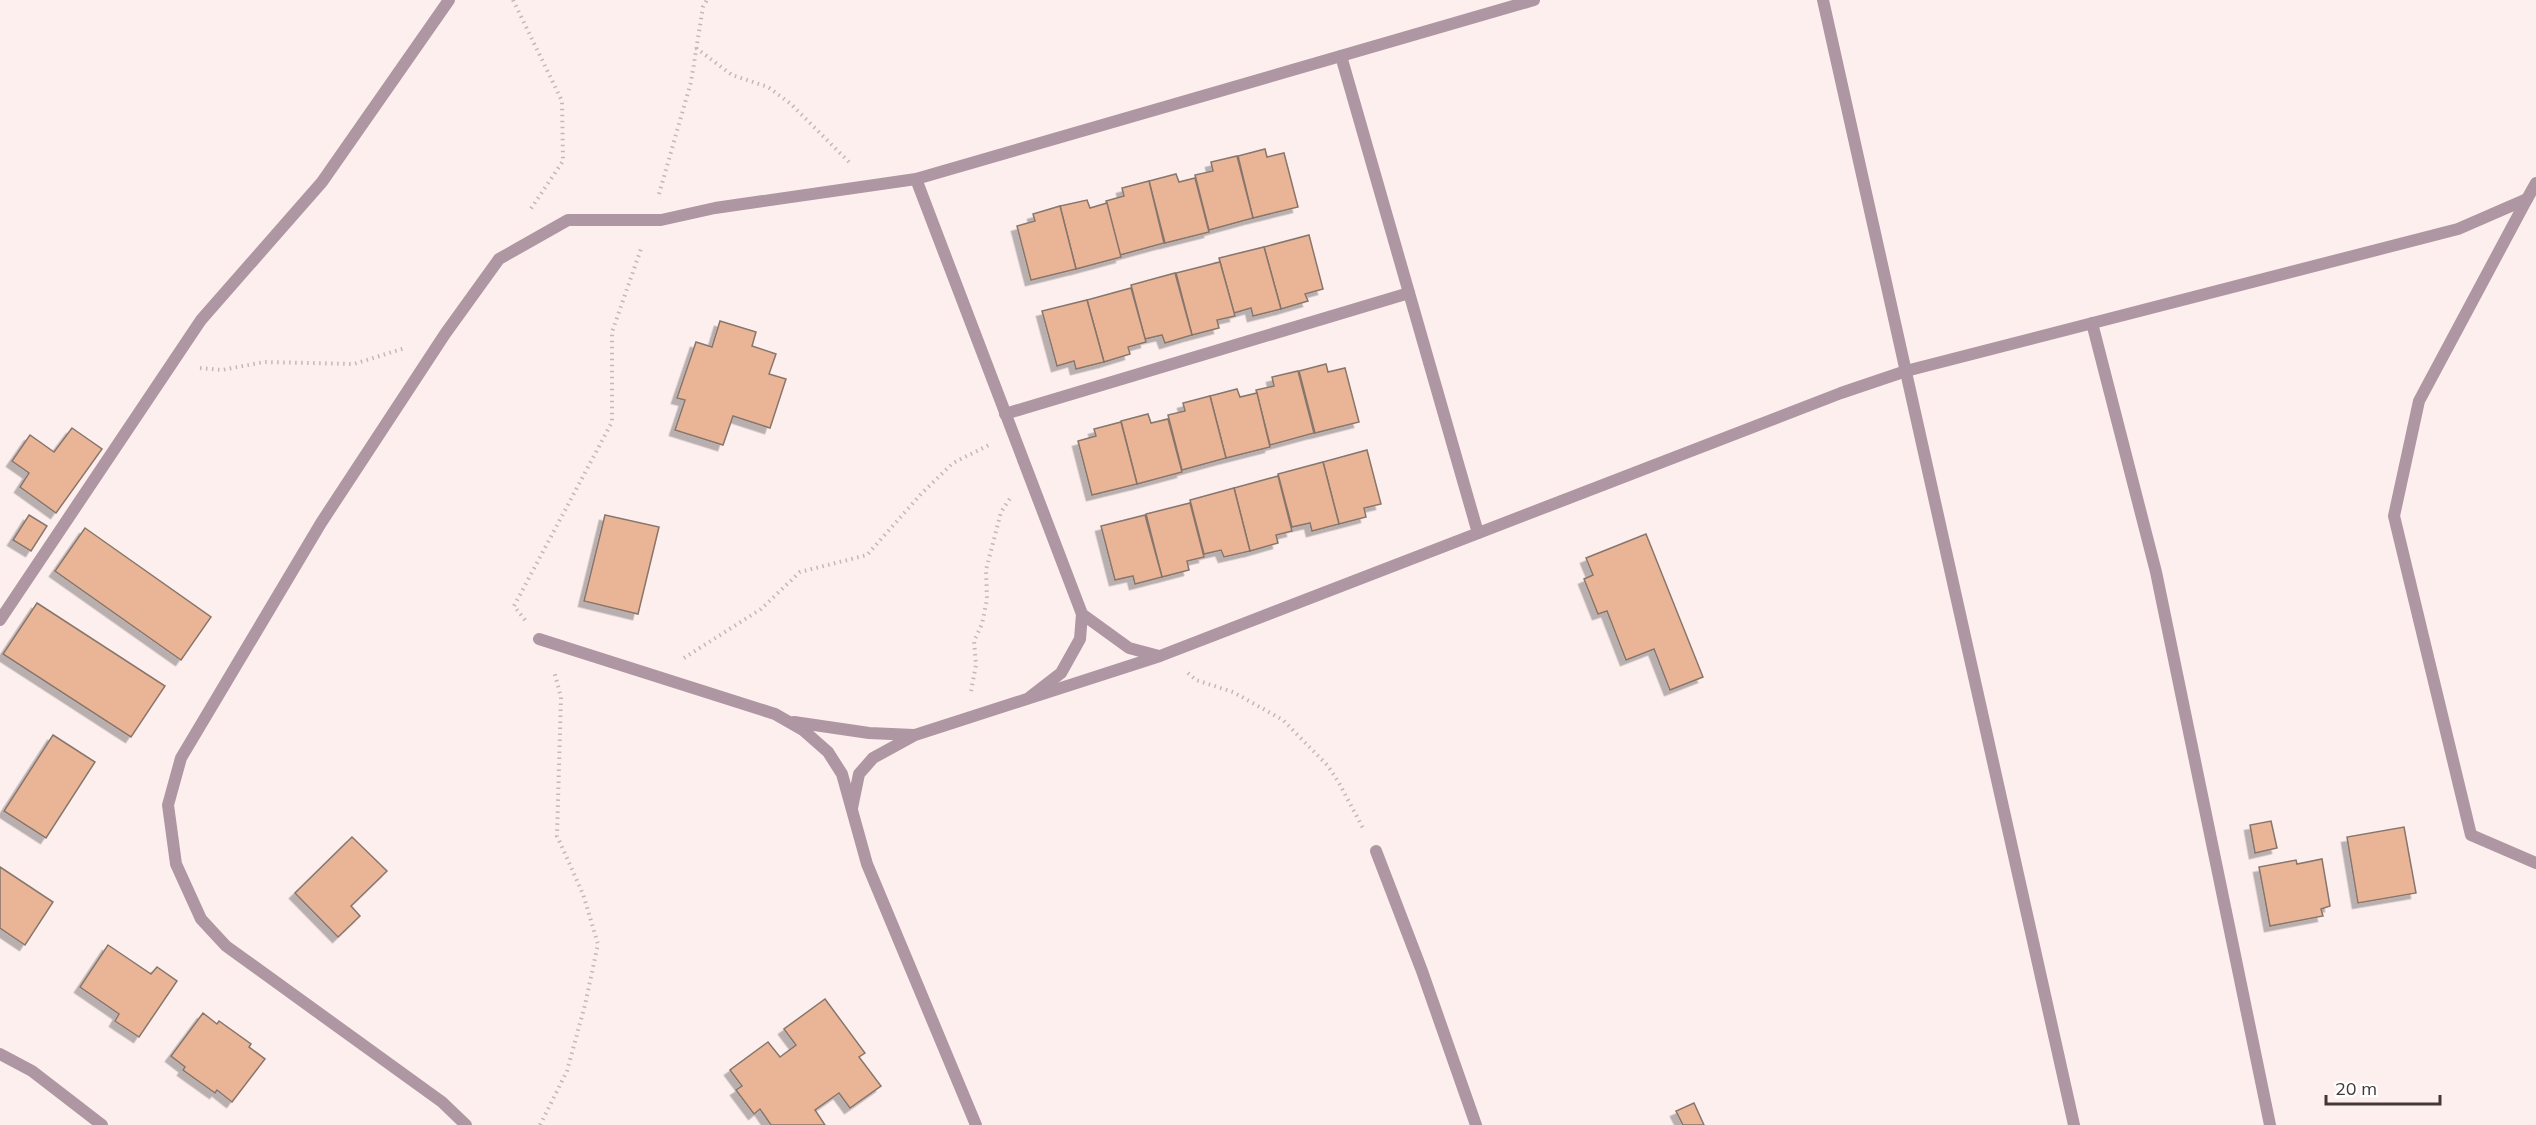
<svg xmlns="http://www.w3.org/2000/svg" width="2536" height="1125" font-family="Mulish,sans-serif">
	<defs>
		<filter id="shadow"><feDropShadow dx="-5.5" dy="5.5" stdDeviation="0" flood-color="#0004"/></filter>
	</defs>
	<rect width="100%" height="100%" fill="#feefef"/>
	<g fill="#eab597" stroke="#87766c" stroke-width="1.5" filter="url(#shadow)">
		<polygon points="1265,149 1267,157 1284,153 1298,207 1253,218 1238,156"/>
		<polygon points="1237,156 1253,218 1209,230 1195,175 1213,171 1211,162"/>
		<polygon points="1176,174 1179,182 1195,178 1209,232 1165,243 1149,181"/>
		<polygon points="1149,181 1164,243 1120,255 1106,201 1124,196 1122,188"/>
		<polygon points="1087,200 1090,208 1107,203 1121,257 1076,269 1060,206"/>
		<polygon points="1060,206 1076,269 1031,280 1017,226 1035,221 1033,214"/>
		<polygon points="1309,235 1323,289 1305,294 1308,301 1281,309 1264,247"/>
		<polygon points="1264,247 1281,309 1253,316 1251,308 1234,313 1219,258"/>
		<polygon points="1220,262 1235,316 1217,320 1219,328 1192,335 1176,273"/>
		<polygon points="1175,273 1192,335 1165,343 1162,335 1145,339 1131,285"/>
		<polygon points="1131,288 1146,342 1128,347 1130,354 1104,362 1087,300"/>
		<polygon points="1087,300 1104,362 1076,369 1074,361 1057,366 1042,311"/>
		<polygon points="720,321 756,332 752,346 776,354 769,374 786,379 770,428 733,416 723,445 675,430 685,400 677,398 696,342 712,347"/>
		<polygon points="1326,364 1328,372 1345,368 1359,422 1315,433 1299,371"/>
		<polygon points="1298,371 1314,433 1270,445 1256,390 1274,386 1272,377"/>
		<polygon points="1237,389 1240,397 1257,393 1270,447 1226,458 1210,396"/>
		<polygon points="1210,396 1226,458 1182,470 1168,415 1185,411 1183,403"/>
		<polygon points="1148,414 1151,423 1168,419 1182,472 1137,484 1121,421"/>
		<polygon points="1121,422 1137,484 1092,495 1078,441 1096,436 1094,429"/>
		<polygon points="72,428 102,449 56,513 20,487 29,473 12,461 30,435 54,452"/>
		<polygon points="1367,450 1381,504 1364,508 1366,517 1339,524 1323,462"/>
		<polygon points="1323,462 1339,524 1312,531 1310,523 1292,527 1278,474"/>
		<polygon points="1278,476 1292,531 1276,535 1278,543 1250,551 1234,488"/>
		<polygon points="1234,488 1250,551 1224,557 1221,550 1204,554 1190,500"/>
		<polygon points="1190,503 1204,557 1187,561 1189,570 1162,577 1146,514"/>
		<polygon points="29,515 47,526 31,551 13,540"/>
		<polygon points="605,515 659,527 638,614 584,601"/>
		<polygon points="1145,515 1162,577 1135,584 1133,576 1115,580 1101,526"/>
		<polygon points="85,528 211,617 181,660 55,571"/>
		<polygon points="1646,534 1703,677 1670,690 1654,649 1626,660 1607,611 1598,614 1584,579 1593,575 1586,558"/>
		<polygon points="37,603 165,686 131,737 3,654"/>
		<polygon points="53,735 95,762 46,838 4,811"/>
		<polygon points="2271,821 2277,848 2255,853 2250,825"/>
		<polygon points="2404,827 2416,893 2358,903 2347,837"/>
		<polygon points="352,837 387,871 351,906 360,916 338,937 295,893"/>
		<polygon points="2322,859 2330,906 2321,909 2323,916 2270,926 2259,867 2296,860 2297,864"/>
		<polygon points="0,867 53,902 25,945 0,928"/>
		<polygon points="108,945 151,974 157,967 177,981 139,1037 115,1021 119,1014 80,987"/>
		<polygon points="825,999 865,1053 859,1057 881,1086 850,1108 839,1093 815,1110 825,1125 771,1125 760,1109 754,1114 736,1090 742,1086 730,1070 768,1042 780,1057 796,1045 784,1029"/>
		<polygon points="203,1013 217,1024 219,1021 251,1044 249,1047 265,1059 232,1102 217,1090 215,1093 183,1070 185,1067 171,1056"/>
		<polygon points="1694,1103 1704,1125 1683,1125 1676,1111"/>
	</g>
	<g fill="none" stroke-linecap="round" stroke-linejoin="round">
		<g stroke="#c4b7b7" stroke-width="4" stroke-dasharray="1.5 4.5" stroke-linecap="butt">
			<polyline points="513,0 562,101 563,161 530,210"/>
			<polyline points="696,48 732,75 768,87 791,104 849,162"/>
			<polyline points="659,194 691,82 703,7 707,0"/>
			<polyline points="200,368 222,370 264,362 354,364 405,348"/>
			<polyline points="525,620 514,606 612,422 612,332 642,246"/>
			<polyline points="684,658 761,609 800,572 867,555 921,494 953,463 991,444"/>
			<polyline points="1188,673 1196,680 1233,692 1283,720 1328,766 1339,783 1364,830"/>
			<polyline points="971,691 976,665 974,641 982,624 987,599 986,570 1001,512 1011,497"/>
			<polyline points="540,1125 567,1071 585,1005 598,944 583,894 557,836 561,697 554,671"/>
		</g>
		<g stroke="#ae96a2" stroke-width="12">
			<polyline points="1823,0 2074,1125"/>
			<polyline points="1341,56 1478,533"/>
			<polyline points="916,179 1082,614 1129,648 1159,656"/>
			<polyline points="2527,199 2419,401 2394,516 2471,835 2536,863"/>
			<polyline points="2092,323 2156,572 2270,1125"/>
			<polyline points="1005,414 1409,293"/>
			<polyline points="0,620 201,320 322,182 449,0"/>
			<polyline points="539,639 775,714 803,730 828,752 842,774 867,864 976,1125"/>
			<polyline points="1030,697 1061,673 1080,639 1082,614"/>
			<polyline points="794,722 869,733 914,735"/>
			<polyline points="852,808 859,774 873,758 915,735 1160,656 1841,393 1906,371 2458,229 2527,199 2536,183"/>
			<polyline points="1376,851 1422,971 1476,1125"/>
			<polyline points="0,1054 32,1071 102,1125"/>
			<polyline points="466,1125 442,1102 226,946 201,919 176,864 168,805 181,758 321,523 445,334 499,259 568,220 661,220 715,208 916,179 1534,0"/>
		</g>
	</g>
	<path d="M2326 1095v9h114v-9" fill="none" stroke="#413838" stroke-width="3"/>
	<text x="2335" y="1095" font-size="18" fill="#413838" stroke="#ffffff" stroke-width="4.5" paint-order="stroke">20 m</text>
</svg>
